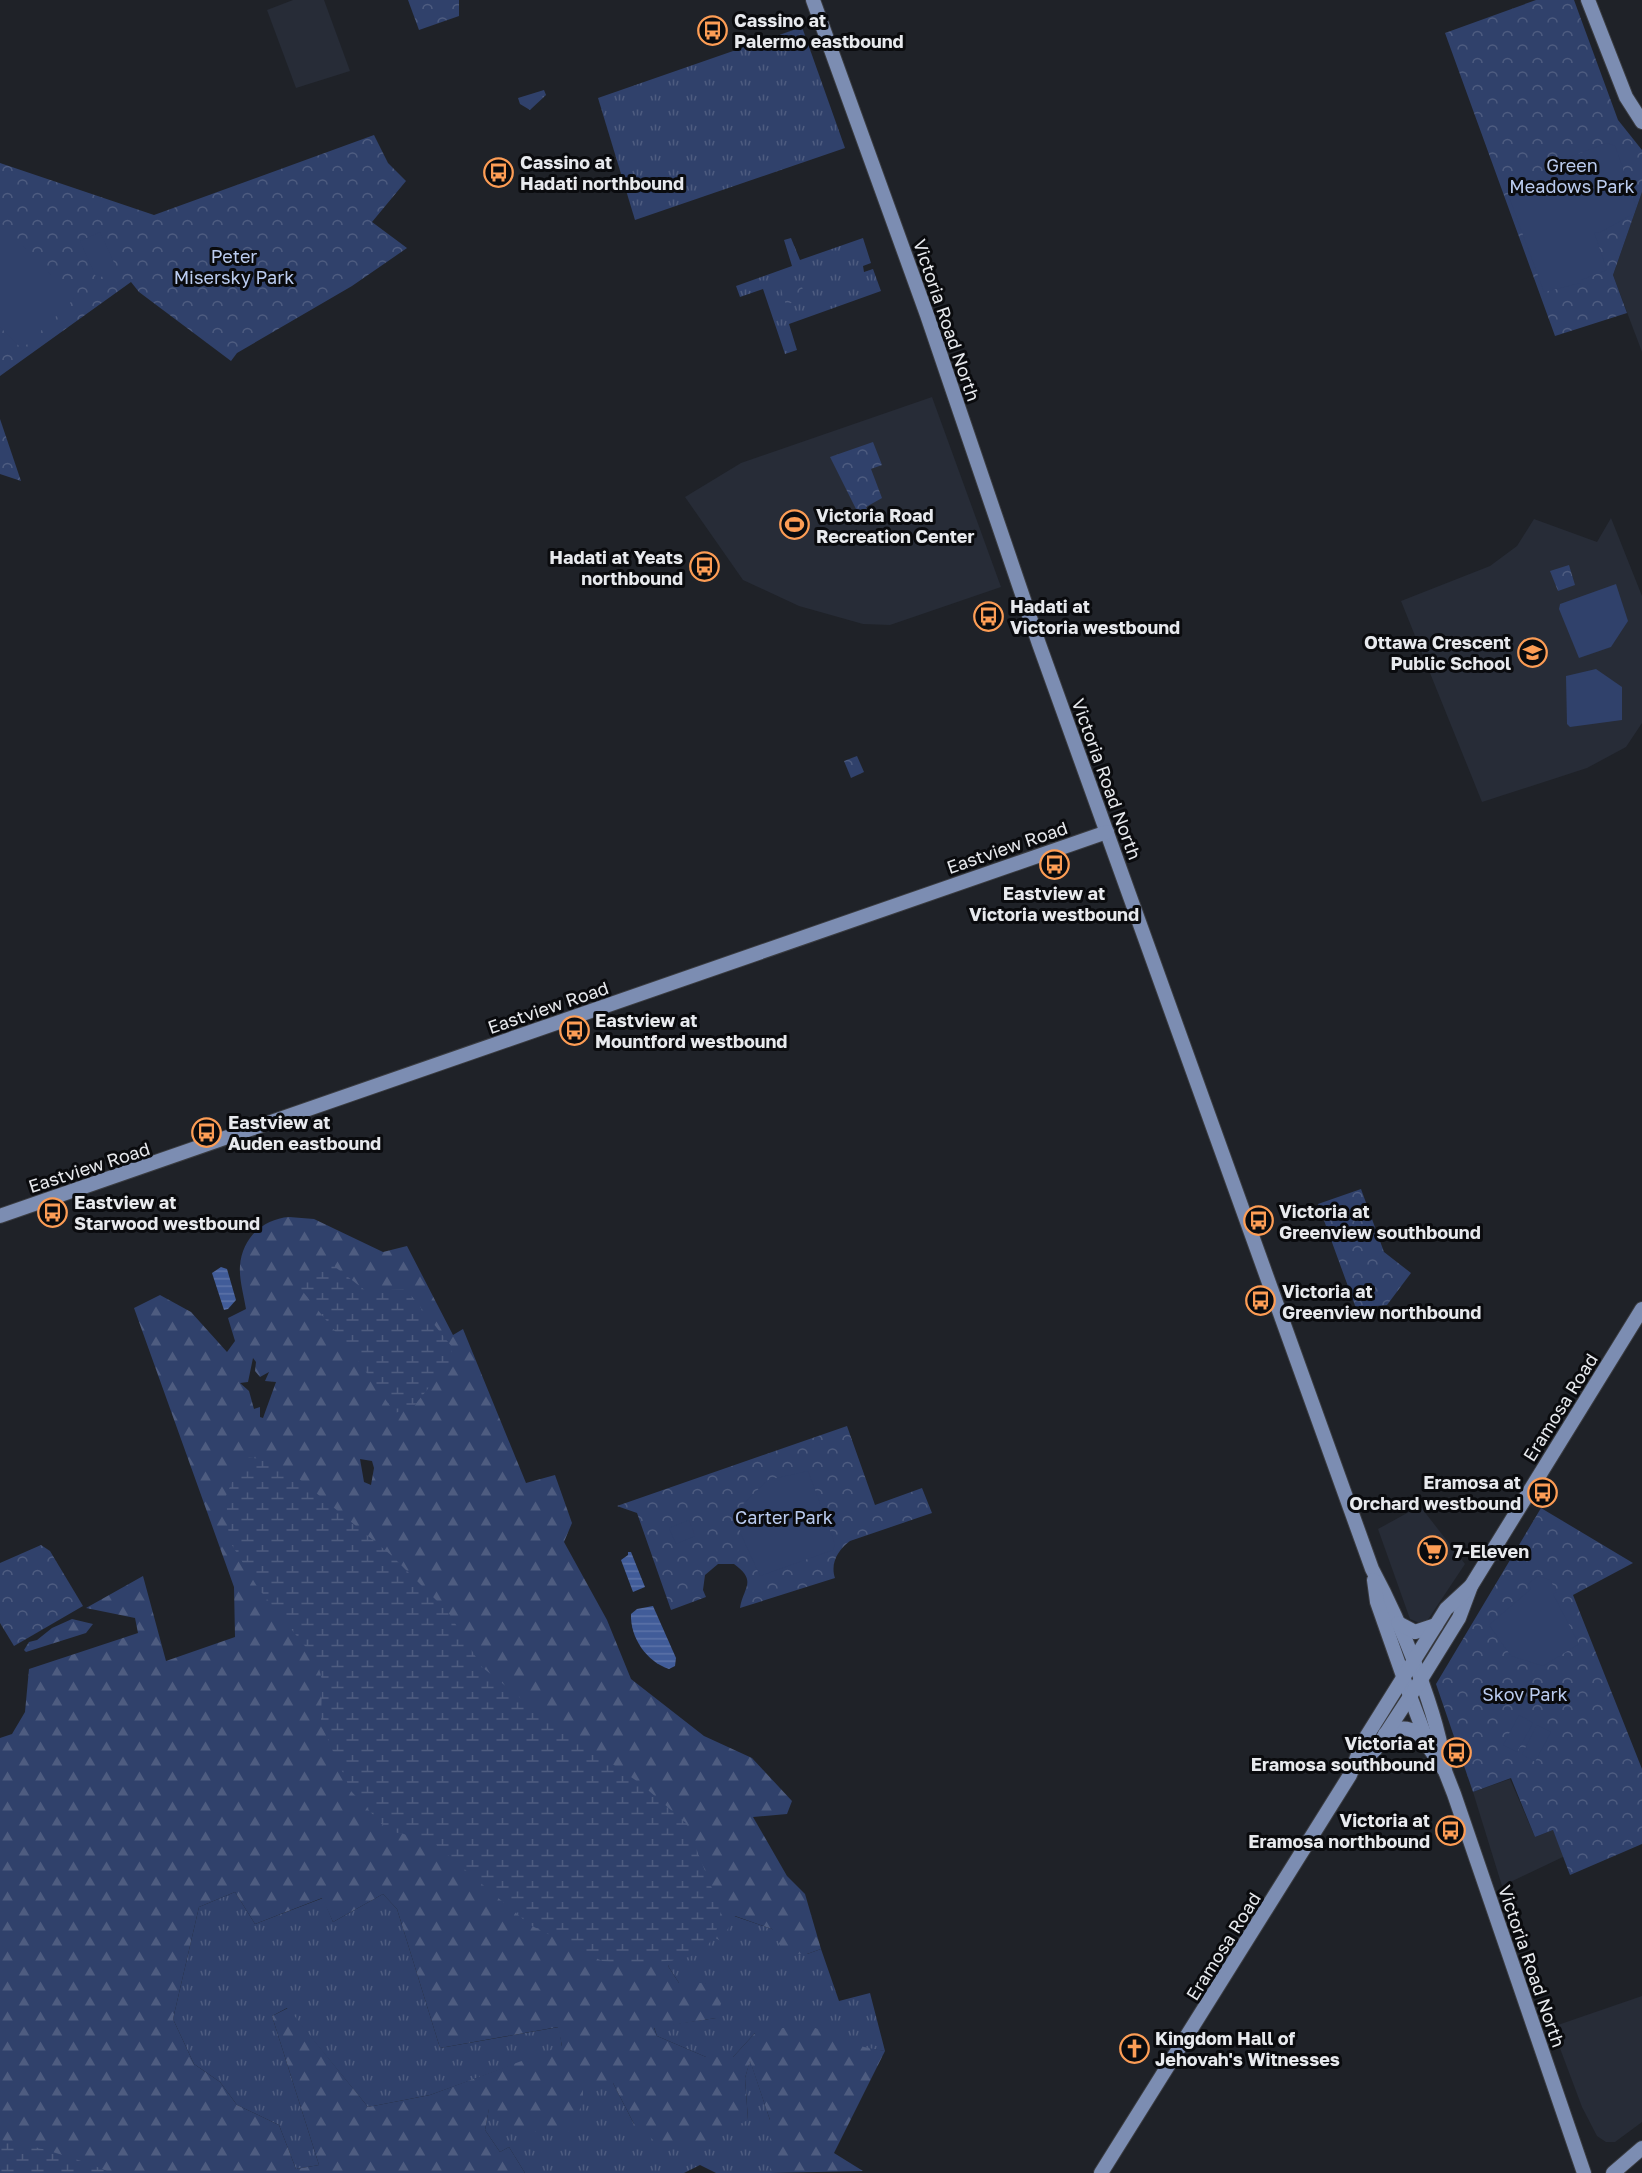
<svg xmlns="http://www.w3.org/2000/svg" width="1642" height="2173" font-family="'Golos Text',sans-serif">
	<defs>
		<pattern id="grass-tufts" width="24" height="20" patternUnits="userSpaceOnUse" patternTransform="scale(1.5)"><rect width="24" height="20" fill="#30416b"/><path d="M3 7l-1-3M5 7V3M7 7l1-3M15 17l-1-3M17 17v-4M19 17l1-3" fill="none" stroke="#4e5c80"/></pattern>
		<pattern id="forest-firs" width="22" height="20" patternUnits="userSpaceOnUse" patternTransform="scale(1.5)"><rect width="22" height="20" fill="#30416b"/><path d="M5 1l3.5 6h-7zM16 11l3.5 6h-7z" fill="#4e5c80"/></pattern>
		<pattern id="wetland-marsh" width="20" height="14" patternUnits="userSpaceOnUse" patternTransform="scale(1.5)"><rect width="20" height="14" fill="#30416b"/><path d="M1 5h8M5 5V1M11 12h8M15 12V8" fill="none" stroke="#4e5c80"/></pattern>
		<pattern id="park-crowns" width="20" height="18" patternUnits="userSpaceOnUse" patternTransform="scale(1.5)"><rect width="20" height="18" fill="#30416b"/><path d="M2 6a3 3 0 1 1 6 0M12 15a3 3 0 1 1 6 0" fill="none" stroke="#4e5c80"/></pattern>
		<pattern id="water-rules" width="6" height="5" patternUnits="userSpaceOnUse" patternTransform="scale(1.5)"><rect width="6" height="5" fill="#415c99"/><path d="M0 2.5h6" fill="none" stroke="#5c73a8"/></pattern>
	</defs>
	<rect width="100%" height="100%" fill="#1f2228"/>
	<g fill="#272c37">
		<polygon points="293,0 324,0 350,71 296,88 267,10"/>
		<polygon points="1642,192 1642,352 1613,275"/>
		<polygon points="932,397 1001,587 890,625 863,624 799,606 743,580 685,497 741,463"/>
		<polygon points="1611,518 1642,596 1642,723 1626,747 1587,768 1482,802 1401,601 1490,566 1517,546 1534,519 1597,542"/>
		<polygon points="1420,1506 1465,1564 1427,1621 1422,1624 1410,1619 1378,1529"/>
		<polygon points="1510,1779 1535,1837 1553,1830 1565,1856 1502,1886 1473,1792"/>
		<polygon points="1642,1996 1642,2122 1615,2142 1606,2142 1597,2136 1582,2107 1552,2027"/>
	</g>
	<g fill="url(#grass-tufts)">
		<polygon points="802,27 845,148 635,220 598,98"/>
		<polygon points="544,90 546,95 530,110 520,104 518,98"/>
		<polygon points="791,238 800,260 863,238 871,263 863,266 864,272 873,269 881,291 789,324 797,350 785,354 763,289 740,297 736,286 792,266 784,240"/>
		<polygon points="235,1892 255,1924 323,1898 333,1922 383,1894 397,1909 440,2048 559,2027 562,2047 430,2095 368,2107 287,2008 272,2016 319,2165 296,2169 279,2125 237,2105 220,2082 194,2064 173,2019 199,1907"/>
		<polygon points="734,1916 772,1929 807,1954 821,1949 839,2001 870,1993 885,2051 755,2033 733,2057 706,2057 657,2036 654,2027 716,2018 705,1983 679,1983 668,1966 694,1927"/>
		<polygon points="750,2060 770,2120 770,2173 716,2173 700,2165 684,2173 525,2173 509,2147 500,2152 485,2130 489,2108 583,2103 583,2083 613,2083 634,2124 748,2120 745,2078"/>
	</g>
	<g fill="url(#forest-firs)" fill-rule="evenodd">
		<path d="M289 1217 314 1219 383 1252 407 1246 453 1335 463 1329 526 1483 555 1475 572 1523 564 1542 607 1620 631 1679 704 1736 752 1758 792 1801 787 1814 753 1817 787 1876 805 1894 821 1949 807 1954H784L772 1929 735 1916 721 1941 694 1927 682 1962H672L668 1966 679 1983H705L723 1998 716 2018 654 2028 657 2036 706 2057H733L755 2033 805 2024 864 2047 885 2051 834 2153 863 2171 770 2173V2120L750 2061 745 2078 748 2120 696 2146 658 2144 634 2124 613 2083H583V2103L568 2132H518L489 2109 485 2130 500 2152 509 2147 525 2173H0V1738L12 1734 25 1712 29 1669 138 1633 135 1618 86 1608 143 1576 166 1661 235 1637 234 1587 134 1308 160 1295 191 1312 227 1352 235 1341 228 1318 246 1309C244 1296 239 1279 240 1266 242 1238 263 1219 289 1217ZM253 1358 256 1362 255 1371 260 1377 269 1372 265 1381 276 1382 263 1418 260 1417V1407L254 1409 249 1391 240 1383 248 1382ZM360 1459 372 1461 374 1468 371 1485 364 1482ZM235 1892 255 1924 322 1898 333 1922 383 1894 397 1909 440 2048 558 2027 562 2046 430 2095 368 2107 288 2008 272 2016 319 2165 296 2169 279 2125 237 2105 220 2082 194 2064 173 2019 199 1907Z"/>
		<polygon points="72,1619 93,1624 86,1633 26,1652 24,1650 29,1642 37,1640 52,1628"/>
	</g>
	<g fill="url(#wetland-marsh)">
		<polygon points="330,1263 366,1291 406,1289 452,1347 450,1362 413,1407 395,1413 352,1352 295,1282 306,1273"/>
		<polygon points="249,1457 264,1460 298,1478 391,1555 448,1612 482,1667 539,1713 641,1784 686,1823 721,1911 715,1936 702,1952 683,1959 634,1965 602,1961 530,1925 429,1839 388,1831 351,1791 321,1724 322,1680 317,1661 258,1588 229,1540 226,1496 237,1470"/>
		<path d="M0 2140C38 2146 76 2158 112 2173H0Z"/>
	</g>
	<g fill="url(#park-crowns)">
		<polygon points="408,0 459,0 459,16 419,30"/>
		<polygon points="1536,0 1574,0 1618,120 1642,150 1642,192 1613,275 1627,313 1555,336 1445,33"/>
		<polygon points="374,135 388,163 406,181 372,222 407,248 352,286 237,353 231,361 139,292 131,282 0,376 0,163 154,215"/>
		<polygon points="800,282 806,297 786,305 781,289"/>
		<polygon points="0,419 21,481 0,474"/>
		<polygon points="873,442 882,465 871,469 882,498 866,507 867,510 859,515 830,457"/>
		<polygon points="1569,565 1575,585 1558,591 1550,571"/>
		<polygon points="857,756 864,772 851,778 844,761"/>
		<polygon points="1361,1189 1384,1252 1411,1273 1387,1305 1376,1306 1367,1315 1357,1311 1318,1204"/>
		<path d="M847 1426 875 1505 922 1488 932 1513 850 1541C838 1550 830 1563 835 1578L740 1608C743 1588 758 1581 734 1564H718L705 1575 703 1590 706 1597 671 1610 637 1513 617 1506Z"/>
		<polygon points="1541,1508 1633,1563 1573,1595 1642,1769 1642,1844 1570,1875 1553,1830 1535,1837 1511,1778 1473,1792 1436,1684"/>
		<polygon points="41,1545 50,1551 83,1606 14,1646 0,1623 0,1563"/>
	</g>
	<g fill="#30416b">
		<polygon points="1607,143 1615,146 1618,154 1636,207 1633,214 1599,233 1594,232 1607,270 1581,280 1581,283 1544,292 1508,194 1536,184 1535,181 1543,178 1543,167"/>
		<polygon points="0,222 74,299 22,349 0,327"/>
		<polygon points="100,232 117,269 97,279 80,241"/>
		<polygon points="1616,584 1628,621 1611,647 1579,658 1559,609 1560,604"/>
		<polygon points="1596,669 1622,687 1622,720 1570,727 1567,724 1566,676"/>
		<polygon points="808,1471 835,1544 833,1550 760,1576 740,1532 743,1504 768,1480"/>
		<polygon points="689,1520 695,1536 676,1544 669,1528"/>
		<polygon points="1538,1576 1550,1580 1557,1592 1553,1594 1579,1644 1543,1666 1511,1656 1489,1625 1531,1589 1528,1584"/>
		<polygon points="1519,1715 1533,1723 1517,1752 1503,1745"/>
		<polygon points="1537,1725 1551,1732 1535,1762 1522,1754"/>
	</g>
	<g fill="url(#water-rules)">
		<polygon points="221,1267 227,1269 236,1300 228,1309 224,1310 212,1273"/>
		<polygon points="628,1552 631,1552 645,1587 633,1592 621,1560 628,1555"/>
		<path d="M653 1606 676 1658 675 1666 669 1669C647 1662 630 1638 631 1614L637 1609Z"/>
	</g>
	<g fill="none" stroke-linecap="round" stroke-linejoin="round">
		<defs>
			<g id="major">
				<path d="M813 0 927 315 1039 644 1372 1569C1400 1621 1439 1714 1445 1771"/>
				<polyline points="1588,0 1626,97 1642,122"/>
				<polyline points="0,1216 1107,832"/>
				<polyline points="1374,1580 1377,1602 1410,1696 1430,1749 1445,1771 1454,1794 1584,2173"/>
				<polyline points="1398,1623 1415,1632 1436,1625"/>
				<path d="M1385 1734C1402 1725 1412 1727 1426 1740"/>
				<polyline points="1355,1767 1375,1750 1420,1681 1459,1618 1471,1586 1642,1309"/>
				<polyline points="1101,2173 1350,1775 1363,1742 1446,1609 1471,1586"/>
				<polyline points="1613,2173 1642,2148"/>
			</g>
		</defs>
		<use href="#major" stroke="#3a3c41" stroke-width="16"/>
		<use href="#major" stroke="#7c8db2" stroke-width="14"/>
	</g>
	<defs>
		<symbol id="bus-ring" viewBox="-11 -11 22 22"><circle r="9.5" fill="#0a0b0e" stroke="#fd9d55" stroke-width="1.5"/><path d="M-5-6H5V4H4V6H2V4H-2V6H-4V4H-5ZM-3.5-4V0h7V-4ZM-3.5 1.2v1.5H-2V1.2ZM2 1.2v1.5H3.5V1.2Z" fill="#fd9d55"/></symbol>
		<symbol id="stadium-ring" viewBox="-11 -11 22 22"><circle r="9.5" fill="#0a0b0e" stroke="#fd9d55" stroke-width="1.5"/><path d="M0-5a6.5 5 0 1 0 0 10a6.5 5 0 1 0 0-10ZM-3.5-1.8h7v3.6h-7Z" fill="#fd9d55"/></symbol>
		<symbol id="school-ring" viewBox="-11 -11 22 22"><circle r="9.5" fill="#0a0b0e" stroke="#fd9d55" stroke-width="1.5"/><path d="M0-5L7-2L0 1L-7-2ZM-4 1L0 2.5L4 1V4Q0 6-4 4Z" fill="#fd9d55"/></symbol>
		<symbol id="supermarket-ring" viewBox="-11 -11 22 22"><circle r="9.5" fill="#0a0b0e" stroke="#fd9d55" stroke-width="1.5"/><path d="M-6-5.5h2.5l.6 2H6L4.5 2H-2.5L-4.4-4H-6ZM-1.5 3.2a1.3 1.3 0 1 0 .1 0ZM3 3.2a1.3 1.3 0 1 0 .1 0Z" fill="#fd9d55"/></symbol>
		<symbol id="church-ring" viewBox="-11 -11 22 22"><circle r="9.5" fill="#0a0b0e" stroke="#fd9d55" stroke-width="1.5"/><path d="M-1.2-6h2.4v3.5h3.3v2.4h-3.3V6h-2.4V-.1h-3.3v-2.4h3.3Z" fill="#fd9d55"/></symbol>
	</defs>
	<g fill-rule="evenodd">
		<use href="#bus-ring" x="696" y="14" width="33" height="33"/>
		<use href="#bus-ring" x="482" y="156" width="33" height="33"/>
		<use href="#stadium-ring" x="778" y="508" width="33" height="33"/>
		<use href="#bus-ring" x="688" y="550" width="33" height="33"/>
		<use href="#bus-ring" x="972" y="600" width="33" height="33"/>
		<use href="#school-ring" x="1516" y="636" width="33" height="33"/>
		<use href="#bus-ring" x="1038" y="848" width="33" height="33"/>
		<use href="#bus-ring" x="558" y="1014" width="33" height="33"/>
		<use href="#bus-ring" x="190" y="1116" width="33" height="33"/>
		<use href="#bus-ring" x="36" y="1196" width="33" height="33"/>
		<use href="#bus-ring" x="1242" y="1204" width="33" height="33"/>
		<use href="#bus-ring" x="1244" y="1284" width="33" height="33"/>
		<use href="#bus-ring" x="1526" y="1476" width="33" height="33"/>
		<use href="#supermarket-ring" x="1416" y="1534" width="33" height="33"/>
		<use href="#bus-ring" x="1440" y="1736" width="33" height="33"/>
		<use href="#bus-ring" x="1434" y="1814" width="33" height="33"/>
		<use href="#church-ring" x="1118" y="2032" width="33" height="33"/>
	</g>
	<g text-anchor="middle" dominant-baseline="central" stroke-width="6" stroke-linejoin="round" paint-order="stroke">
		<g font-size="18" font-weight="bold" fill="#e7e9ed" stroke="#0a0b0e" text-anchor="start">
			<text x="734" y="20">Cassino at<tspan x="734" dy="21">Palermo eastbound</tspan></text>
			<text x="520" y="162">Cassino at<tspan x="520" dy="21">Hadati northbound</tspan></text>
			<text x="816" y="515">Victoria Road<tspan x="816" dy="21">Recreation Center</tspan></text>
			<text x="683" y="557" text-anchor="end">Hadati at Yeats<tspan x="683" dy="21">northbound</tspan></text>
			<text x="1010" y="606">Hadati at<tspan x="1010" dy="21">Victoria westbound</tspan></text>
			<text x="1511" y="642" text-anchor="end">Ottawa Crescent<tspan x="1511" dy="21">Public School</tspan></text>
			<text x="1054" y="893" text-anchor="middle">Eastview at<tspan x="1054" dy="21">Victoria westbound</tspan></text>
			<text x="595" y="1020">Eastview at<tspan x="595" dy="21">Mountford westbound</tspan></text>
			<text x="228" y="1122">Eastview at<tspan x="228" dy="21">Auden eastbound</tspan></text>
			<text x="74" y="1202">Eastview at<tspan x="74" dy="21">Starwood westbound</tspan></text>
			<text x="1279" y="1211">Victoria at<tspan x="1279" dy="21">Greenview southbound</tspan></text>
			<text x="1282" y="1291">Victoria at<tspan x="1282" dy="21">Greenview northbound</tspan></text>
			<text x="1521" y="1482" text-anchor="end">Eramosa at<tspan x="1521" dy="21">Orchard westbound</tspan></text>
			<text x="1453" y="1551">7-Eleven</text>
			<text x="1435" y="1743" text-anchor="end">Victoria at<tspan x="1435" dy="21">Eramosa southbound</tspan></text>
			<text x="1430" y="1820" text-anchor="end">Victoria at<tspan x="1430" dy="21">Eramosa northbound</tspan></text>
			<text x="1155" y="2038">Kingdom Hall of<tspan x="1155" dy="21">Jehovah's Witnesses</tspan></text>
		</g>
		<g font-size="18" fill="#bbccf0" stroke="#0a0b0e">
			<text x="1572" y="165">Green<tspan x="1572" dy="21">Meadows Park</tspan></text>
			<text x="234" y="256">Peter<tspan x="234" dy="21">Misersky Park</tspan></text>
			<text x="784" y="1517">Carter Park</text>
			<text x="1525" y="1694">Skov Park</text>
		</g>
		<g font-size="18" fill="#e7e9ed" stroke="#0a0b0e">
			<text transform="translate(947 320) rotate(71)">Victoria Road North</text>
			<text transform="translate(1107 779) rotate(70)">Victoria Road North</text>
			<text transform="translate(1007 847) rotate(-19)">Eastview Road</text>
			<text transform="translate(548 1007) rotate(-19)">Eastview Road</text>
			<text transform="translate(89 1167) rotate(-18)">Eastview Road</text>
			<text transform="translate(1560 1407) rotate(-58)">Eramosa Road</text>
			<text transform="translate(1223 1946) rotate(-58)">Eramosa Road</text>
			<text transform="translate(1532 1966) rotate(71)">Victoria Road North</text>
		</g>
	</g>
</svg>
